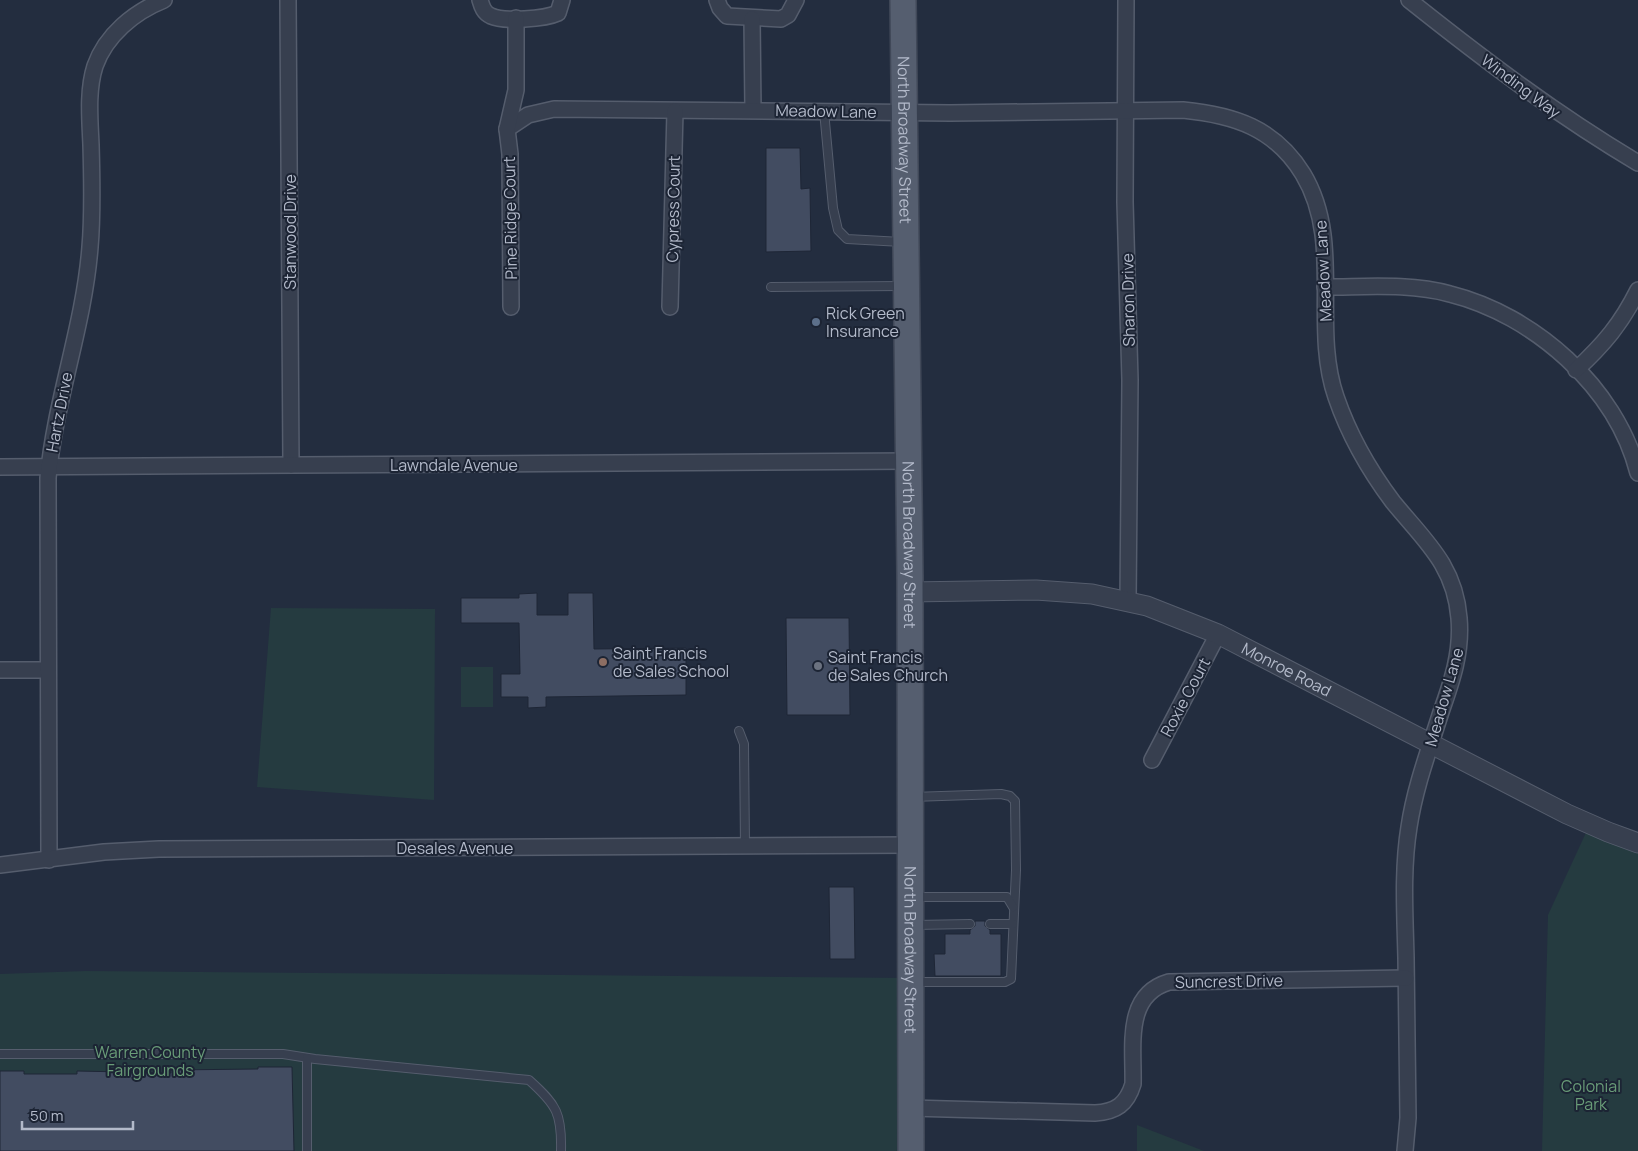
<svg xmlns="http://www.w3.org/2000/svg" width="1638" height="1151" font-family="Manrope,sans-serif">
	<rect width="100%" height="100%" fill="#232d3f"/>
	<g fill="#253b40">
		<polygon points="271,608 435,609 434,800 257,787"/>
		<rect x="461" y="667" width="32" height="40"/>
		<polygon points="1590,824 1638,843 1638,1151 1542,1151 1548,915"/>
		<polygon points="86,971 910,978 911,1151 0,1151 0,974"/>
		<polygon points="1137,1125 1204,1151 1137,1151"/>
	</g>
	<g fill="#424c61" stroke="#1e2636">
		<polygon points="766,148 800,148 801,189 810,188 811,251 766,252"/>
		<polygon points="537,593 537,615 568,615 568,593 593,593 594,649 686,648 686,695 546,697 546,707 528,708 528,697 501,697 501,674 520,674 519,623 461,623 461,598 519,598 519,594"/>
		<polygon points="786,618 849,618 850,715 787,715"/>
		<polygon points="829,887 854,887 855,959 830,959"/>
		<polygon points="975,921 985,921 985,926 990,930 990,934 1001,934 1001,976 935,976 934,954 945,954 945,934 970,934 970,930 975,926"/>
		<polygon points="258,1067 292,1067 294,1151 0,1151 0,1071 24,1071 24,1074 77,1074 77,1071 171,1073 171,1070 258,1069"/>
	</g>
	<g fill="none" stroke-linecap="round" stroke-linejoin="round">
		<defs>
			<g id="service">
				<polyline points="824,111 833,208 838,230 847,239 902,242"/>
				<polyline points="771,287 903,286"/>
				<polyline points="739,731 744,744 745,846"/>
				<polyline points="912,797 1001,794 1010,796 1015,801 1016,870 1011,979 1005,982 914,982"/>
				<polyline points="915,897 1007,897 1013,907"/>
				<polyline points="990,924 1013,924"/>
				<polyline points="915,925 970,924"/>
				<path d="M0 1054H283L315 1059 529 1080C557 1105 562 1114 561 1151"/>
				<polyline points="307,1058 307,1151"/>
			</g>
			<g id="minor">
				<polyline points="288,0 291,465"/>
				<path d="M480 0C482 7 484 13 491 16 504 22 545 19 558 13L562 0"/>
				<polyline points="717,0 720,8 727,16 781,19 788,15 796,0"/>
				<polyline points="1126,0 1125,202 1130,380 1128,601"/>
				<path d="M1409 0C1483 59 1557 115 1638 163"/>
				<polyline points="752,19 753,110"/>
				<path d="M507 129 528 115 554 109 950 113 1183 110C1234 115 1275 128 1303 174 1344 242 1311 325 1336 397 1349 435 1369 470 1393 502 1424 540 1455 565 1459 618 1462 652 1452 681 1441 712 1429 750 1415 787 1409 827 1402 870 1405 915 1406 958 1407 1011 1407 1065 1408 1118L1405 1151"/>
				<path d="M1325 287C1366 287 1410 283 1450 294 1534 315 1616 387 1638 473"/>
				<polyline points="511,307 510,154 507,129 516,90 516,18"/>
				<polyline points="670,307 675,111"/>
				<path d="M1576 370C1604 344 1621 324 1638 290"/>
				<polyline points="0,467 909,461"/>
				<polyline points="0,670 47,670"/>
				<polyline points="1152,760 1218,634"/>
				<path d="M49 860 48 478C55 400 84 326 90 247 93 213 92 179 91 145 90 120 87 91 95 66 106 35 134 12 164 0"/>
				<polyline points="0,865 104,852 159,849 911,845"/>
				<path d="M911 1108 1095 1113C1116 1112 1127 1104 1133 1084 1134 1046 1124 995 1169 982L1406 978"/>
			</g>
			<g id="tertiary">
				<path id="s1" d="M910 592 1036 590 1092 594 1147 606 1218 634 1567 814 1608 832 1638 843"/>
			</g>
			<g id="primary">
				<path id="s2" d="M903 0 910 576 911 1151"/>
			</g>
		</defs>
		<use href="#service" stroke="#555d6d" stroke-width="10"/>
		<use href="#minor" stroke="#555d6d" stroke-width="18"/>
		<use href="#tertiary" stroke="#555d6d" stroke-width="21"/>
		<use href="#primary" stroke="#404858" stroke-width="28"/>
		<use href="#service" stroke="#373f4f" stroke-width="8"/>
		<use href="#minor" stroke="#373f4f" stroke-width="15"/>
		<use href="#tertiary" stroke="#373f4f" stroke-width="19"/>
		<use href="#primary" stroke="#555e6f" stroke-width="25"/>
	</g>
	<circle fill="#5c6f8a" stroke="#1c2434" stroke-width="2" cx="816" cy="322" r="5"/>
	<circle fill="#8d6e63" stroke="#1c2434" stroke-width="2" cx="603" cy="662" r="5"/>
	<circle fill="#6b7280" stroke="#1c2434" stroke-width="2" cx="818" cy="666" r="5"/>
	<g text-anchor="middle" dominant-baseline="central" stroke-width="4" stroke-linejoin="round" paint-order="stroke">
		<g font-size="16" fill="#b3baca" stroke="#1c2434">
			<text transform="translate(1521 86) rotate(37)">Winding Way</text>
			<text transform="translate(826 111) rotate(1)">Meadow Lane</text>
			<text stroke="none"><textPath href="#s2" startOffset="140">North Broadway Street</textPath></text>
			<text transform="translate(673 209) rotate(-89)">Cypress Court</text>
			<text transform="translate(510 218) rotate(-91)">Pine Ridge Court</text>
			<text transform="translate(290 232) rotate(-90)">Stanwood Drive</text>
			<text transform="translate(1323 271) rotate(-93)">Meadow Lane</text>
			<text transform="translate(1128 300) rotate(-91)">Sharon Drive</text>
			<text transform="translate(59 412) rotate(-79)">Hartz Drive</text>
			<text x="454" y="465">Lawndale Avenue</text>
			<text stroke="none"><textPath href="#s2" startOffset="545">North Broadway Street</textPath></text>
			<text stroke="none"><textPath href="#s1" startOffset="392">Monroe Road</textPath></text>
			<text transform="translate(1185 697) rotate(-62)">Roxie Court</text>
			<text transform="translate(1444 697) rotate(-74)">Meadow Lane</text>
			<text x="455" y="848">Desales Avenue</text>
			<text stroke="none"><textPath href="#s2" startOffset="950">North Broadway Street</textPath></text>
			<text transform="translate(1229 981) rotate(-1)">Suncrest Drive</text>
		</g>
		<g font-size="16" fill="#b3baca" stroke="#1c2434" text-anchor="start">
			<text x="826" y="313">Rick Green<tspan x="826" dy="18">Insurance</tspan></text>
			<text x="613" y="653">Saint Francis<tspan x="613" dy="18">de Sales School</tspan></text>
			<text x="828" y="657">Saint Francis<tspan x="828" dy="18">de Sales Church</tspan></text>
		</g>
		<g font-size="16" fill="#699c78" stroke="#1c2434">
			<text x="150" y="1052">Warren County<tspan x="150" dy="18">Fairgrounds</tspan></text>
			<text x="1591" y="1086">Colonial<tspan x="1591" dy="18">Park</tspan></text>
		</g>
	</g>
	<path d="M22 1121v8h111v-8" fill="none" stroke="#b3baca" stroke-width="2.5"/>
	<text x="30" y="1121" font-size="15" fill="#b3baca" stroke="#1c2434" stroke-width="4" paint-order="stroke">50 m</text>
</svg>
